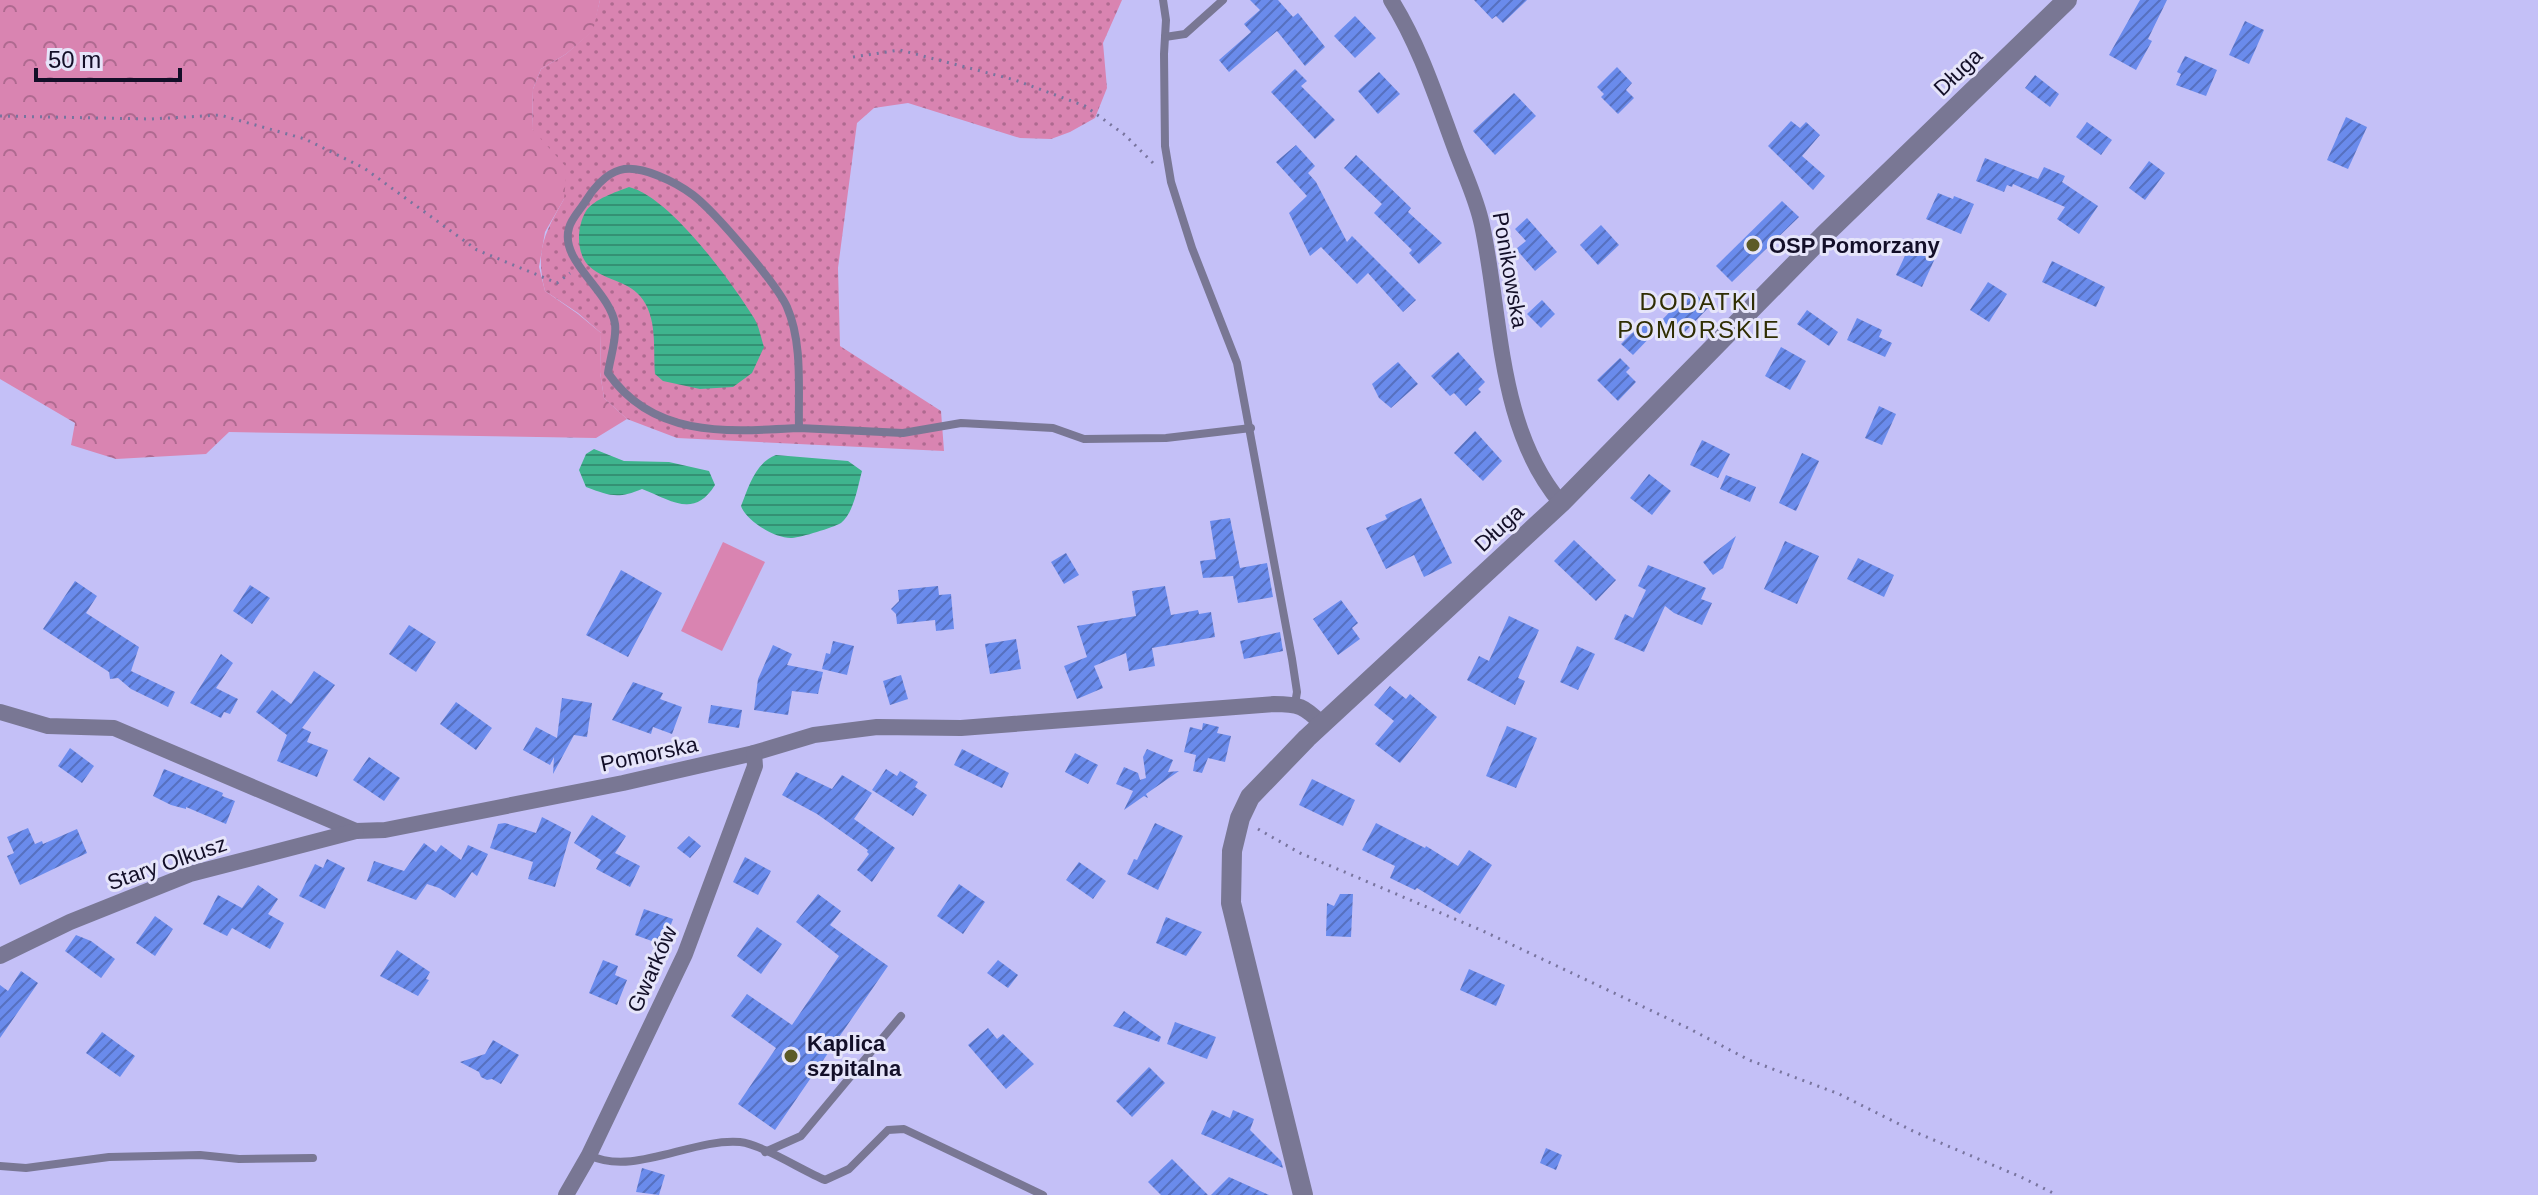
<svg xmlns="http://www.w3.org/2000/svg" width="2538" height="1195" font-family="Arial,sans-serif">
	<defs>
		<pattern id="grass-dots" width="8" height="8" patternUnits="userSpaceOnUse" patternTransform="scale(2)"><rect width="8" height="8" fill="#d984b1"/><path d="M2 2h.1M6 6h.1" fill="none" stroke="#af6a90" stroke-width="1.8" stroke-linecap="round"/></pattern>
		<pattern id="forest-crowns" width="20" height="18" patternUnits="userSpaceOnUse" patternTransform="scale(2)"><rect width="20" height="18" fill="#d984b1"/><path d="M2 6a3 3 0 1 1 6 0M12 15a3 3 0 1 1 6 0" fill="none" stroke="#af6a90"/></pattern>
		<pattern id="water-rules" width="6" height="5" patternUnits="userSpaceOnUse" patternTransform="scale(2)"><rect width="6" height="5" fill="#3fb48e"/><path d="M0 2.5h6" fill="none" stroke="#349174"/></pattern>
		<pattern id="building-hatch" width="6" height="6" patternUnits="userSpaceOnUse" patternTransform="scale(2)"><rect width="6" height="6" fill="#6a8bec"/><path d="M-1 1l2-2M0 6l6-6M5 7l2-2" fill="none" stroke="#5670bf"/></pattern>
	</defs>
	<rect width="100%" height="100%" fill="#c4c0f7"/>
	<path fill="url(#grass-dots)" d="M600 0H1122L1103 43 1107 88 1095 118 1070 132 1051 139 1020 138 908 103 874 108 857 123 838 268 840 346 941 411 944 451 677 438 627 419 604 398 600 372 601 333 578 313 545 291C535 251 544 234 564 199L532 129 533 89 541 69 566 54 592 31Z"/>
	<polygon fill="url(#forest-crowns)" points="0,0 600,0 593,31 566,54 541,69 533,89 532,129 567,168 564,199 545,232 539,267 545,291 578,314 601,333 600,372 604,398 627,419 596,438 229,432 206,454 116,459 71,445 75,423 0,379"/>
	<polygon fill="#d984b1" points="723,542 765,562 722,651 681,631"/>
	<g fill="url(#water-rules)">
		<path d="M629 187C670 197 731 281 754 318 759 326 761 338 764 347L752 373 733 387 700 389 663 381 655 374C653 348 658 317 640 296 627 280 601 280 587 264 576 250 577 226 586 211 594 199 616 192 629 187Z"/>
		<path d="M594 449 624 461 669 462 709 471 715 485C694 519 671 500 642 489 618 499 610 496 586 487L579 470 586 454Z"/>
		<path d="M776 455 848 461 862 471C858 485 854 513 841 523 832 528 802 537 792 538 776 539 746 521 741 506 749 486 755 463 776 455Z"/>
	</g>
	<g fill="url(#building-hatch)">
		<polygon points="1250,0 1278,0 1293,17 1298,13 1325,47 1305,66 1277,31 1229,72 1219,60 1251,32 1244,24 1260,10"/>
		<polygon points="1474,0 1527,0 1503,23 1496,16 1492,19"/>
		<polygon points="2140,0 2167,0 2148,39 2152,41 2136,70 2109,55"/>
		<polygon points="1355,16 1376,38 1355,58 1334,36"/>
		<polygon points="2245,21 2264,30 2249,64 2229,55"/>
		<polygon points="2185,56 2217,70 2206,96 2176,85 2181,74 2177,72"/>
		<polygon points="1617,67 1632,83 1626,90 1634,98 1618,114 1601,97 1604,94 1597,87"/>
		<polygon points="1295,69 1307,81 1301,86 1335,120 1315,139 1271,92"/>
		<polygon points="1379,72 1400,94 1378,114 1358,91"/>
		<polygon points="2035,75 2059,94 2050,107 2025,88"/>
		<polygon points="1514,93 1536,116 1495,155 1473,131"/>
		<polygon points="2346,117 2367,127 2348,169 2327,160"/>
		<polygon points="1791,121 1800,128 1806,122 1820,135 1802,156 1825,176 1813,190 1768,146"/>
		<polygon points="2087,122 2112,140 2101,155 2076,137"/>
		<polygon points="1296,145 1315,166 1308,173 1316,182 1347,242 1352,236 1416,300 1403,312 1368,273 1357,284 1321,247 1310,256 1289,213 1307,196 1276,162"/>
		<polygon points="1356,155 1411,208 1408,212 1442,243 1419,264 1409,253 1412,250 1374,213 1382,204 1344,168"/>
		<polygon points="1985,158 2038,179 2044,167 2065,176 2062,182 2098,206 2079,234 2057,219 2065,207 2013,184 2012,187 2007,185 2004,192 1976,181"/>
		<polygon points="2149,161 2165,173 2145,200 2129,188"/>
		<polygon points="1938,193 1953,199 1954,196 1974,204 1961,234 1926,219"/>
		<polygon points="1782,201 1799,217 1732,282 1716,266"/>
		<polygon points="1527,218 1557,252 1535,271 1516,249 1526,241 1515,229"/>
		<polygon points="1601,225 1619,245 1598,265 1580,245"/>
		<polygon points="1910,245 1936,256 1922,287 1896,275"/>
		<polygon points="2052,261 2105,287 2096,307 2042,282"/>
		<polygon points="1988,282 2007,294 1989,322 1970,310"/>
		<polygon points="1694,292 1709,307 1680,337 1662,320 1684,297 1687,300"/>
		<polygon points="1542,300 1555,314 1541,328 1527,314"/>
		<polygon points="1807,310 1838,332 1829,346 1797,324"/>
		<polygon points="1857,318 1882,330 1879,337 1892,343 1885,357 1847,340"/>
		<polygon points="1645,320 1656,331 1633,355 1621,344"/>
		<polygon points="1781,347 1806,361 1790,390 1765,376"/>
		<polygon points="1458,352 1485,382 1478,389 1481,392 1466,406 1454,393 1450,396 1431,376"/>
		<polygon points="1620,358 1630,368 1626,372 1636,382 1618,401 1597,380"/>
		<polygon points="1398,362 1418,384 1391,408 1379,398 1372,384"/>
		<polygon points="1879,406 1896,414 1882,445 1865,438"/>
		<polygon points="1475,431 1502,461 1483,481 1454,453"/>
		<polygon points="1702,440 1730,454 1718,478 1690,465"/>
		<polygon points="1802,453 1819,461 1796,511 1779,503"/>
		<polygon points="1649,474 1671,491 1652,515 1630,498"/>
		<polygon points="1726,475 1756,487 1750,502 1720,489"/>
		<polygon points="1421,498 1452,563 1424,577 1414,555 1386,569 1366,528 1387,519 1385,515"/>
		<polygon points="1230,518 1240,568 1267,563 1273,597 1238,603 1233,576 1203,578 1200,561 1216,559 1210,521"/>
		<polygon points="1736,536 1723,568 1713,575 1703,562"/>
		<polygon points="1574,540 1616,580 1596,601 1554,561"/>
		<polygon points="1785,541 1819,556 1797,604 1764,589"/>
		<polygon points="1066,553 1079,575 1064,584 1051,562"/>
		<polygon points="1858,558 1894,575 1884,597 1847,579"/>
		<polygon points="1648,565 1706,588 1701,599 1712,603 1702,625 1674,613 1665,606 1644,652 1614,639 1625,614 1633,618 1646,590 1638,586"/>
		<polygon points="621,570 662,593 628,657 586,635"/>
		<polygon points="75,581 97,596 86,613 139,647 131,671 175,692 168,707 131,689 118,678 110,679 109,672 43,629"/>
		<polygon points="250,585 270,598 252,624 233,611"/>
		<polygon points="938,586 939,595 951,594 954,629 936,631 935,620 897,624 896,614 891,609 899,601 898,590"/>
		<polygon points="1165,586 1171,615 1198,610 1199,614 1211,612 1215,637 1152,648 1155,666 1129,671 1126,653 1094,666 1103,688 1077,699 1064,666 1087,657 1077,626 1136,616 1132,591"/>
		<polygon points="1341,600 1358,623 1352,628 1360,639 1338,655 1313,619"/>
		<polygon points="1509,616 1539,630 1518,678 1525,681 1515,705 1467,680 1479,656 1489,661"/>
		<polygon points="409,625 436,642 416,672 389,654"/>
		<polygon points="1280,632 1283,651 1244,659 1240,641"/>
		<polygon points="1016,639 1021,669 990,674 985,644"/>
		<polygon points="833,641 854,646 847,675 822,669 826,653 830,654"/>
		<polygon points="773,645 792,654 787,665 823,672 818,694 792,691 788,715 754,710 758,679"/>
		<polygon points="1577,646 1595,654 1578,690 1560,682"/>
		<polygon points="221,654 233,663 216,688 238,699 230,714 224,712 221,718 190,703"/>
		<polygon points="314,671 335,685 302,728 311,732 307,742 328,750 317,777 277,761 287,735 256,712 272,690 291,704"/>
		<polygon points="901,675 908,699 890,705 883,681"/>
		<polygon points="633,682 663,693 660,699 682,707 672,734 653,727 651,734 612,720"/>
		<polygon points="1390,686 1406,699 1410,694 1437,717 1400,763 1375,744 1394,721 1374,705"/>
		<polygon points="562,698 592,703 587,737 574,735 553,774 554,757 550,765 523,750 536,727 557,738"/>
		<polygon points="456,702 492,728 476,750 440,724"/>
		<polygon points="711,705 742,710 739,728 708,723"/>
		<polygon points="1203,723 1219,727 1217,733 1231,736 1225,762 1208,758 1202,773 1193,771 1196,755 1184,752 1190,727 1202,730"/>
		<polygon points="1507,726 1537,738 1516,788 1486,776"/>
		<polygon points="70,748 94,766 82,783 58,766"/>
		<polygon points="962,749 1009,773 1002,788 954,765"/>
		<polygon points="1147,749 1173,760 1168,772 1179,771 1146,794 1148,798 1144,796 1124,810 1133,791 1116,784 1124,767 1138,773 1140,780 1146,778 1143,757"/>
		<polygon points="1075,753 1098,765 1088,784 1065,772"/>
		<polygon points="369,757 400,778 384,801 353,780"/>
		<polygon points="164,769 223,793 222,796 235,801 226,824 186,807 186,809 171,805 153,796"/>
		<polygon points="886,769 897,776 900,771 918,782 915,787 927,795 913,816 872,790"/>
		<polygon points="796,772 832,789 842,775 872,793 854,819 895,848 872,882 857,870 869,854 867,852 868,850 817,814 782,795"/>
		<polygon points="1312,779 1355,800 1343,826 1299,805"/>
		<polygon points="592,815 626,836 615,853 640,866 630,887 596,869 601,860 574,843"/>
		<polygon points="542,817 571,832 555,887 528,879 533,862 490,848 498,824 505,823 536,833"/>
		<polygon points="1155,823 1183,836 1158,890 1127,874 1134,859 1137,860"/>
		<polygon points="1376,823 1425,848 1426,846 1458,866 1469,850 1492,865 1460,914 1417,888 1415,890 1390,878 1395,866 1362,850"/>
		<polygon points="28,828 35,844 42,841 43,844 77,829 87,853 20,885 7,856 14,853 7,837"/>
		<polygon points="689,836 701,846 690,858 677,848"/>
		<polygon points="424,843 436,852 441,845 461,860 468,845 488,854 477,876 472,872 455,898 439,888 427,884 416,900 367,881 374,861 404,871"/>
		<polygon points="745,857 771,871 758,895 733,882"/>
		<polygon points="327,859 345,868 325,909 299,896 315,864 323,868"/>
		<polygon points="1079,862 1106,881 1093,899 1066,880"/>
		<polygon points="959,884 985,902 963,934 937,916"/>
		<polygon points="258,885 278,899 268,914 284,923 270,949 232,928 227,936 203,924 218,895 242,908"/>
		<polygon points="818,894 841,911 830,925 888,966 775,1130 738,1104 776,1048 731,1016 747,994 792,1025 839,956 796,922"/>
		<polygon points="1340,894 1353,894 1351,937 1326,936 1327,903 1334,906"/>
		<polygon points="644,909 673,919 663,945 635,935"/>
		<polygon points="155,916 173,929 155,956 136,943"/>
		<polygon points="1166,917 1202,932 1186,956 1156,943"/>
		<polygon points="757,927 782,944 761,974 737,956"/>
		<polygon points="76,935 91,941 115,959 101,978 65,951"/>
		<polygon points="397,950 430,972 426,979 429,980 418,996 380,976"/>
		<polygon points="603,960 618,966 615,975 627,980 617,1005 589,993"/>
		<polygon points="998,960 1018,975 1008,988 987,973"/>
		<polygon points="1469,969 1505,985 1496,1006 1460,990"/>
		<polygon points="21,971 38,983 0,1038 0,985 8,991"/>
		<polygon points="1124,1011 1161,1037 1159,1042 1113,1026"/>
		<polygon points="1175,1022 1216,1037 1207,1059 1167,1044"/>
		<polygon points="988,1028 997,1039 1003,1034 1034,1064 1006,1089 968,1045"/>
		<polygon points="102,1032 135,1056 120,1077 86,1053"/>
		<polygon points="493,1040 519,1055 501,1084 492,1079 487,1080 481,1077 479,1072 460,1062 485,1054"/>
		<polygon points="1149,1067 1165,1083 1132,1117 1116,1101"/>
		<polygon points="1212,1110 1230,1118 1233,1110 1254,1119 1250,1130 1281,1161 1283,1168 1201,1134"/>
		<polygon points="1546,1148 1562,1155 1556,1170 1540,1163"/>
		<polygon points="1172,1159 1208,1195 1161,1195 1148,1182"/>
		<polygon points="642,1168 665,1175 659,1195 636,1192"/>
		<polygon points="1229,1177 1269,1195 1211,1195"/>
	</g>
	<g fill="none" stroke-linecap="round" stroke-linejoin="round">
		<g stroke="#78749e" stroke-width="3" stroke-dasharray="2 6" stroke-linecap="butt">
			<polyline points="853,57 900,50 1015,80 1085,106 1125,135 1155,165"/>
			<polyline points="0,116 151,119 220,115 305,139 364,168 477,250 557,283 570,273"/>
			<polyline points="1258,829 1300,853 1483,931 1688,1028 1749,1060 1839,1094 1915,1132 2021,1177 2057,1195"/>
		</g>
		<g stroke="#797794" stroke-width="8">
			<polyline points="1163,0 1166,20 1164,54 1165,146 1171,182 1192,248 1237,363 1292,659 1297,692 1295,704"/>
			<polyline points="1165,37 1185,34 1223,0"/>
			<path d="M799 428C727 432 653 438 608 373 610 358 617 339 615 324 610 291 559 261 569 228 571 219 580 210 585 202 592 190 605 174 620 170 641 164 677 183 693 195 715 212 776 283 787 307 803 344 798 389 799 428L903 433 961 423 1053 428 1084 439 1166 438 1251 428"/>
			<polyline points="765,1152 801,1136 901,1016"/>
			<path d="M589 1155C633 1177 692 1138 740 1142 761 1144 803 1171 825 1180L849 1169 888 1130 904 1129 1043 1195"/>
			<polyline points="0,1166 26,1168 109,1157 200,1155 239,1159 313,1158"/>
		</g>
		<g stroke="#797794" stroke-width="16">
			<path d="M1391 0C1420 46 1437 100 1456 151 1465 175 1477 200 1482 225 1502 318 1497 427 1561 503"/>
			<path d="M0 712 48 726 114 728 356 831 385 830 623 783 754 753 814 735 877 727 961 728 1274 704C1299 704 1304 706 1322 724"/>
			<polyline points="0,956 70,922 190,874 356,831"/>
			<polyline points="566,1195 589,1155 685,954 755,766 754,753"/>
		</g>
		<polyline stroke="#797794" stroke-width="20" points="1303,1195 1231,903 1232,851 1240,818 1250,797 1307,738 1561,503 1823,236 2067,0"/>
	</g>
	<g fill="#5c5b27" stroke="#e6e5fa" stroke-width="3">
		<circle cx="1753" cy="245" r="8"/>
		<circle cx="791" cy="1056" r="8"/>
	</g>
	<g text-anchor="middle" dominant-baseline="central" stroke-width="6" stroke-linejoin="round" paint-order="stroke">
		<g font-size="22" fill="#130f28" stroke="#e6e5fa">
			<text transform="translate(1958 72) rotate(-44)">Długa</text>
			<text transform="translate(1510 270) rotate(80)">Ponikowska</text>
			<text transform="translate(1499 528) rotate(-43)">Długa</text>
			<text transform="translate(649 754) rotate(-12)">Pomorska</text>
			<text transform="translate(167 863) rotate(-19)">Stary Olkusz</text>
			<text transform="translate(652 969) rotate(-66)">Gwarków</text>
		</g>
		<g font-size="22" font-weight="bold" fill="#130f28" stroke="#e6e5fa" text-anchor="start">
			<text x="1769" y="245">OSP Pomorzany</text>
			<text x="807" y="1043">Kaplica<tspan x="807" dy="25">szpitalna</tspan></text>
		</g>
		<g font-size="24" letter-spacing="2" fill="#302e03" stroke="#e6e5fa">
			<text x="1699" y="301">DODATKI<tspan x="1699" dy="28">POMORSKIE</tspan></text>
		</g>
	</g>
	<path d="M36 68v12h144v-12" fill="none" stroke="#130f28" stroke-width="4"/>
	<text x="48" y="68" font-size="24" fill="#130f28" stroke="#e6e5fa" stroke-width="6" paint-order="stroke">50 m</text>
</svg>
